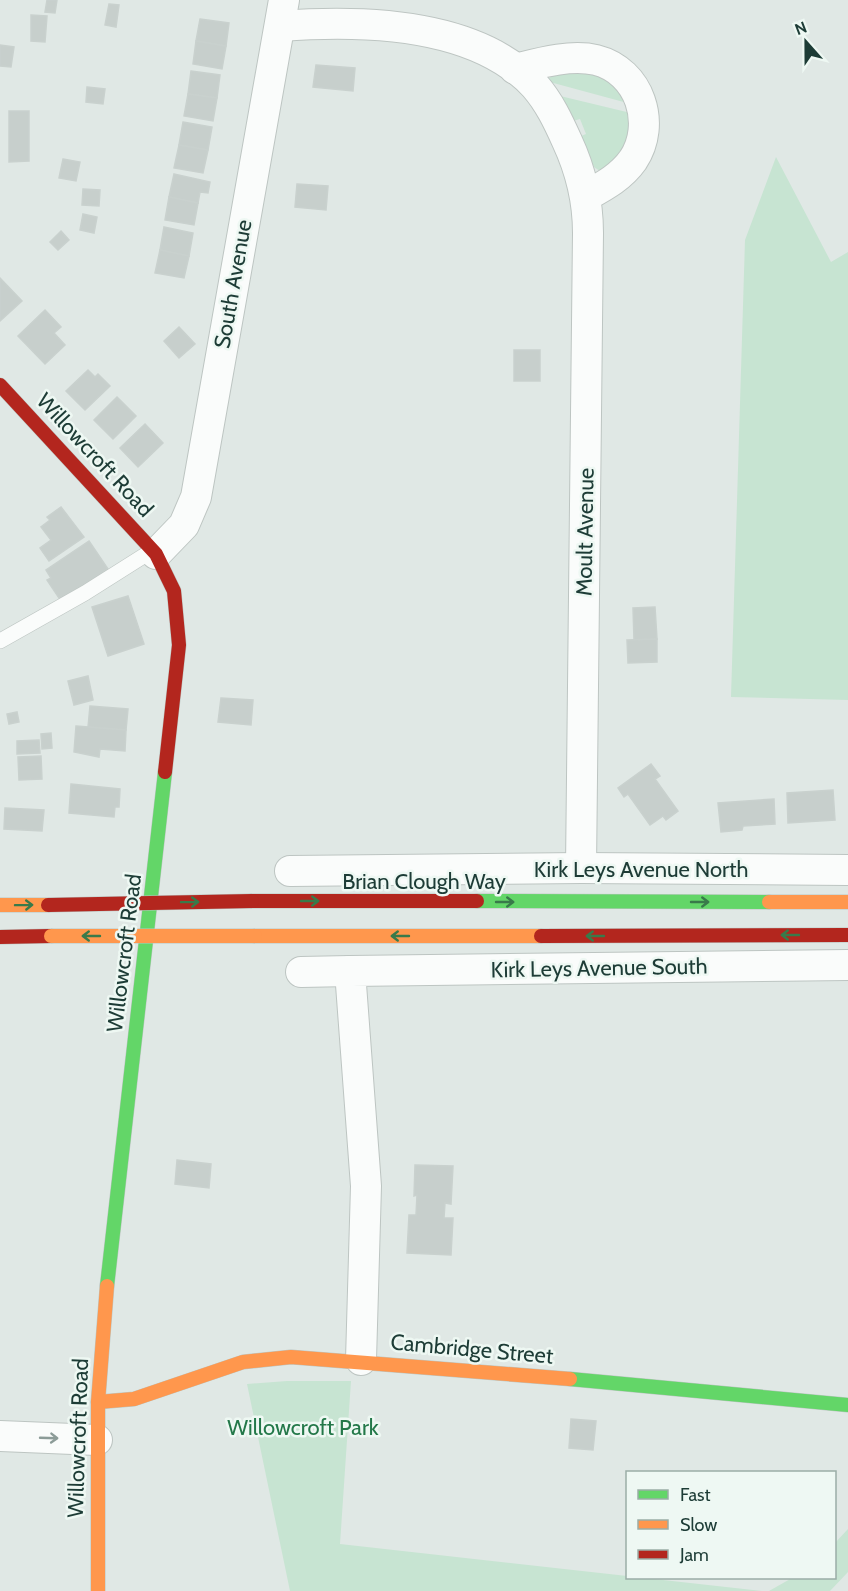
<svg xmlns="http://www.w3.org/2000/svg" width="848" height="1591" font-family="Cabin,sans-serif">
	<rect width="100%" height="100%" fill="#e0e8e5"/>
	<g fill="#c7e4d2">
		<polygon points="573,69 613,81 631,104 546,81 553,75"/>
		<polygon points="556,95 635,114 628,148 603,173 594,167 581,136 586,134 580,119 573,121"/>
		<polygon points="776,157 831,262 848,252 848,700 731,697 745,240"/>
		<polygon points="287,1381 351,1381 340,1544 762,1591 290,1591 247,1384"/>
		<polygon points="848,1529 848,1572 830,1591 769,1591 792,1578 834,1578 835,1543"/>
	</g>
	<g fill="#c7cfcc" stroke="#c9d1ce" stroke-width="1.5">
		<polygon points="47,0 57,0 55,13 45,12"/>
		<polygon points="109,4 119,5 116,27 105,25"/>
		<polygon points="31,15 47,16 45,42 31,41"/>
		<polygon points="200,19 229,23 226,46 196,41"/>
		<polygon points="196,41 226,46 222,69 193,64"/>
		<polygon points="0,45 14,47 11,67 0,66"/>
		<polygon points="316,65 355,68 353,91 313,87"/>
		<polygon points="191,71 220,75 217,98 188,94"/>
		<polygon points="87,87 105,89 103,104 86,102"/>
		<polygon points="188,94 217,98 213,121 184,116"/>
		<polygon points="9,111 29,111 29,161 9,162"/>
		<polygon points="183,122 212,127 208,150 179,145"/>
		<polygon points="179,145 208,150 203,173 174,168"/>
		<polygon points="63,159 80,162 76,181 59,178"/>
		<polygon points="174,174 210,182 208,193 200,192 198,203 169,197"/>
		<polygon points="297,184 328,186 326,210 295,207"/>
		<polygon points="83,189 100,190 99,206 82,205"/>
		<polygon points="169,197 198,203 194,225 165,220"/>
		<polygon points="83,214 97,217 94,233 80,230"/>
		<polygon points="164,227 193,233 189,256 160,250"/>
		<polygon points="61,231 69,240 58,250 50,242"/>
		<polygon points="160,250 189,256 184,278 155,273"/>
		<polygon points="0,278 22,301 0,321"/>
		<polygon points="45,310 61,327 54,333 65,345 45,364 18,336"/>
		<polygon points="179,327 195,344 179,358 164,341"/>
		<rect x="514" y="350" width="26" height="31"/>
		<polygon points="88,370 95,377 98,374 110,386 85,410 66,391"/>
		<polygon points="117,397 136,416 113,439 94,420"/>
		<polygon points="145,424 163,443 138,467 120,448"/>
		<polygon points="61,507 84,537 49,561 40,548 51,540 41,527 50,520 47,517"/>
		<polygon points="89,541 108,569 61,601 47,580 51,578 46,570"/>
		<polygon points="128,596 144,644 108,656 92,607"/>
		<polygon points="655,607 657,639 634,640 633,608"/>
		<polygon points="657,639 657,662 628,663 627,640"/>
		<polygon points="88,676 93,700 74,705 68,681"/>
		<polygon points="221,698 253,700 251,725 218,722"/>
		<polygon points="90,706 128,709 126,730 88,727"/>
		<polygon points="17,712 19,722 9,724 7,714"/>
		<polygon points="76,726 126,730 125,751 100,749 99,757 74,752"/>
		<polygon points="51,733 52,748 42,749 41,734"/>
		<polygon points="39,740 40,753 17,754 17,741"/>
		<polygon points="41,756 42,779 19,780 18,757"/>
		<polygon points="651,764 660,776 655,779 678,811 666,820 663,816 650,825 628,794 624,797 618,788"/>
		<polygon points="71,784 120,789 119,807 115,807 114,817 69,813"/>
		<polygon points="833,790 835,820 788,823 787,793"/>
		<polygon points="774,799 775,824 743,826 742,830 721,832 718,803"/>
		<polygon points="5,808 44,810 42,831 4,829"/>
		<polygon points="177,1160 211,1164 209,1188 175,1184"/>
		<polygon points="415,1165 453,1166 451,1204 445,1203 444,1218 453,1218 451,1255 407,1253 409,1215 416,1215 417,1195 414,1196"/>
		<polygon points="571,1419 596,1421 593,1450 569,1448"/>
	</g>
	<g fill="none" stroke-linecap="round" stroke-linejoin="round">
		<defs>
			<polyline id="lane" points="0,641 85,593 153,550"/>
			<g id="street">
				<path d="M281 26C361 20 476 22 535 86 549 102 558 121 567 141 581 171 588 200 588 233L581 868"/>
				<path d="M515 69C539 63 571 54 596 60 640 71 657 124 633 160 621 177 604 186 586 196"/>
				<polyline points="156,554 184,525 196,497 284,0"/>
				<polyline points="290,871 581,868 848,870"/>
				<polyline points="301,972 350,971"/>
				<polyline points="361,1360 366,1186 350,971 848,965"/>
				<polyline points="0,1436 97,1440"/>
			</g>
			<g id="fast">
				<polyline points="477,901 769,902"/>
				<polyline points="107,1286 165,772"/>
				<polyline points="570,1379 848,1405"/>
			</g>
			<g id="slow">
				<polyline points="769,902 848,902"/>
				<polyline points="0,905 48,905"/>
				<polyline points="255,936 541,936"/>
				<polyline points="98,1402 134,1399 243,1362 291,1357 570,1379"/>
				<polyline points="98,1591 98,1402 107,1286"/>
			</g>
			<g id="jam">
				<polyline points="0,385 156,554 174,591 179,645 165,772"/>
				<polyline points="252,901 477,901"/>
				<polyline points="541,936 848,935"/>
				<polyline points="0,937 51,936"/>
			</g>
		</defs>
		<use href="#lane" stroke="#bdc5c2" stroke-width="16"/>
		<use href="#street" stroke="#bdc5c2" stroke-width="32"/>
		<use href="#fast" stroke="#bcc6c2" stroke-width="15"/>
		<use href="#slow" stroke="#bcc6c2" stroke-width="15"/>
		<use href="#jam" stroke="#bcc6c2" stroke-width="15"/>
		<use href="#lane" stroke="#fafcfb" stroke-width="15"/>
		<use href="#street" stroke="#fafcfb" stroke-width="30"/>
		<use href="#fast" stroke="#63d668" stroke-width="14"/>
		<use href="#slow" stroke="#ff974d" stroke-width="14"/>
		<use href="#jam" stroke="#b3261e" stroke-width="14"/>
		<defs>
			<polyline id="slow-bridge" points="51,936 255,936"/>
			<polyline id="jam-bridge" points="48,905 252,901"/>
		</defs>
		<use href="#slow-bridge" stroke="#bac5c2" stroke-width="15" stroke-linecap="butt"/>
		<use href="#jam-bridge" stroke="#bac5c2" stroke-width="15" stroke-linecap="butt"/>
		<use href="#slow-bridge" stroke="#ff974d" stroke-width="14"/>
		<use href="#jam-bridge" stroke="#b3261e" stroke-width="14"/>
	</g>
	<defs><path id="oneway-shaft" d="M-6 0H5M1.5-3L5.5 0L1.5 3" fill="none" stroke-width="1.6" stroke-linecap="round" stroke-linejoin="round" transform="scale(1.5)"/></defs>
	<g stroke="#397a4a">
		<use href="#oneway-shaft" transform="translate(310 901)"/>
		<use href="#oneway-shaft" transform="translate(190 902) rotate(-1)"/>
		<use href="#oneway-shaft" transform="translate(505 902)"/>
		<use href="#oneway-shaft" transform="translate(700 902)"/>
		<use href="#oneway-shaft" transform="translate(24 905) rotate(-1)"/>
		<use href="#oneway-shaft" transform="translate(790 935) rotate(180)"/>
		<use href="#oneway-shaft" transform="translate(91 936) rotate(180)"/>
		<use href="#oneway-shaft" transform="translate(400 936) rotate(180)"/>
		<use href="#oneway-shaft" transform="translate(595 936) rotate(180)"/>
	</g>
	<use stroke="#8c9c98" href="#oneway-shaft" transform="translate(49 1438) rotate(2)"/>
	<g text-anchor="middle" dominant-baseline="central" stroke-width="5" stroke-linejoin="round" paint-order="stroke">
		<g font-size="22" fill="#1d3c36" stroke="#eef8f3">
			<text transform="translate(233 284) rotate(-80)">South Avenue</text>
			<text transform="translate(95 455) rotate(47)">Willowcroft Road</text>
			<text transform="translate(585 532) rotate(-89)">Moult Avenue</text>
			<text x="641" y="869">Kirk Leys Avenue North</text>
			<text x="424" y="881">Brian Clough Way</text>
			<text transform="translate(124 953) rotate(-83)">Willowcroft Road</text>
			<text transform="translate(599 968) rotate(-1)">Kirk Leys Avenue South</text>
			<text transform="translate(472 1349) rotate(5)">Cambridge Street</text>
			<text transform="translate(78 1438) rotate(-88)">Willowcroft Road</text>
		</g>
		<g font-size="22" fill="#237849" stroke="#eef8f3">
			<text x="303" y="1427">Willowcroft Park</text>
		</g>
	</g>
	<rect x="626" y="1471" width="210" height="108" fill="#eef8f3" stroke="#9aada7" stroke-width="1.5"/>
	<rect x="638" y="1490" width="30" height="9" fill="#63d668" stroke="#9aada7" stroke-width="1.5"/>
	<text x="680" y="1501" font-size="18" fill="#1d3c36">Fast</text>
	<rect x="638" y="1520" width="30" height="9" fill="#ff974d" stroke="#9aada7" stroke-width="1.5"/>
	<text x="680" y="1531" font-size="18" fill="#1d3c36">Slow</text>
	<rect x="638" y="1550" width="30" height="9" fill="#b3261e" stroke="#9aada7" stroke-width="1.5"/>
	<text x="680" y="1561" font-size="18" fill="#1d3c36">Jam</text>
	<g transform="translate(806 42) rotate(339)" stroke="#eef8f3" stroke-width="4.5" paint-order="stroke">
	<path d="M0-4.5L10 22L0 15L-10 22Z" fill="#1d3c36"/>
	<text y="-9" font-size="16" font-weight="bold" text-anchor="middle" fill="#1d3c36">N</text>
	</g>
</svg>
